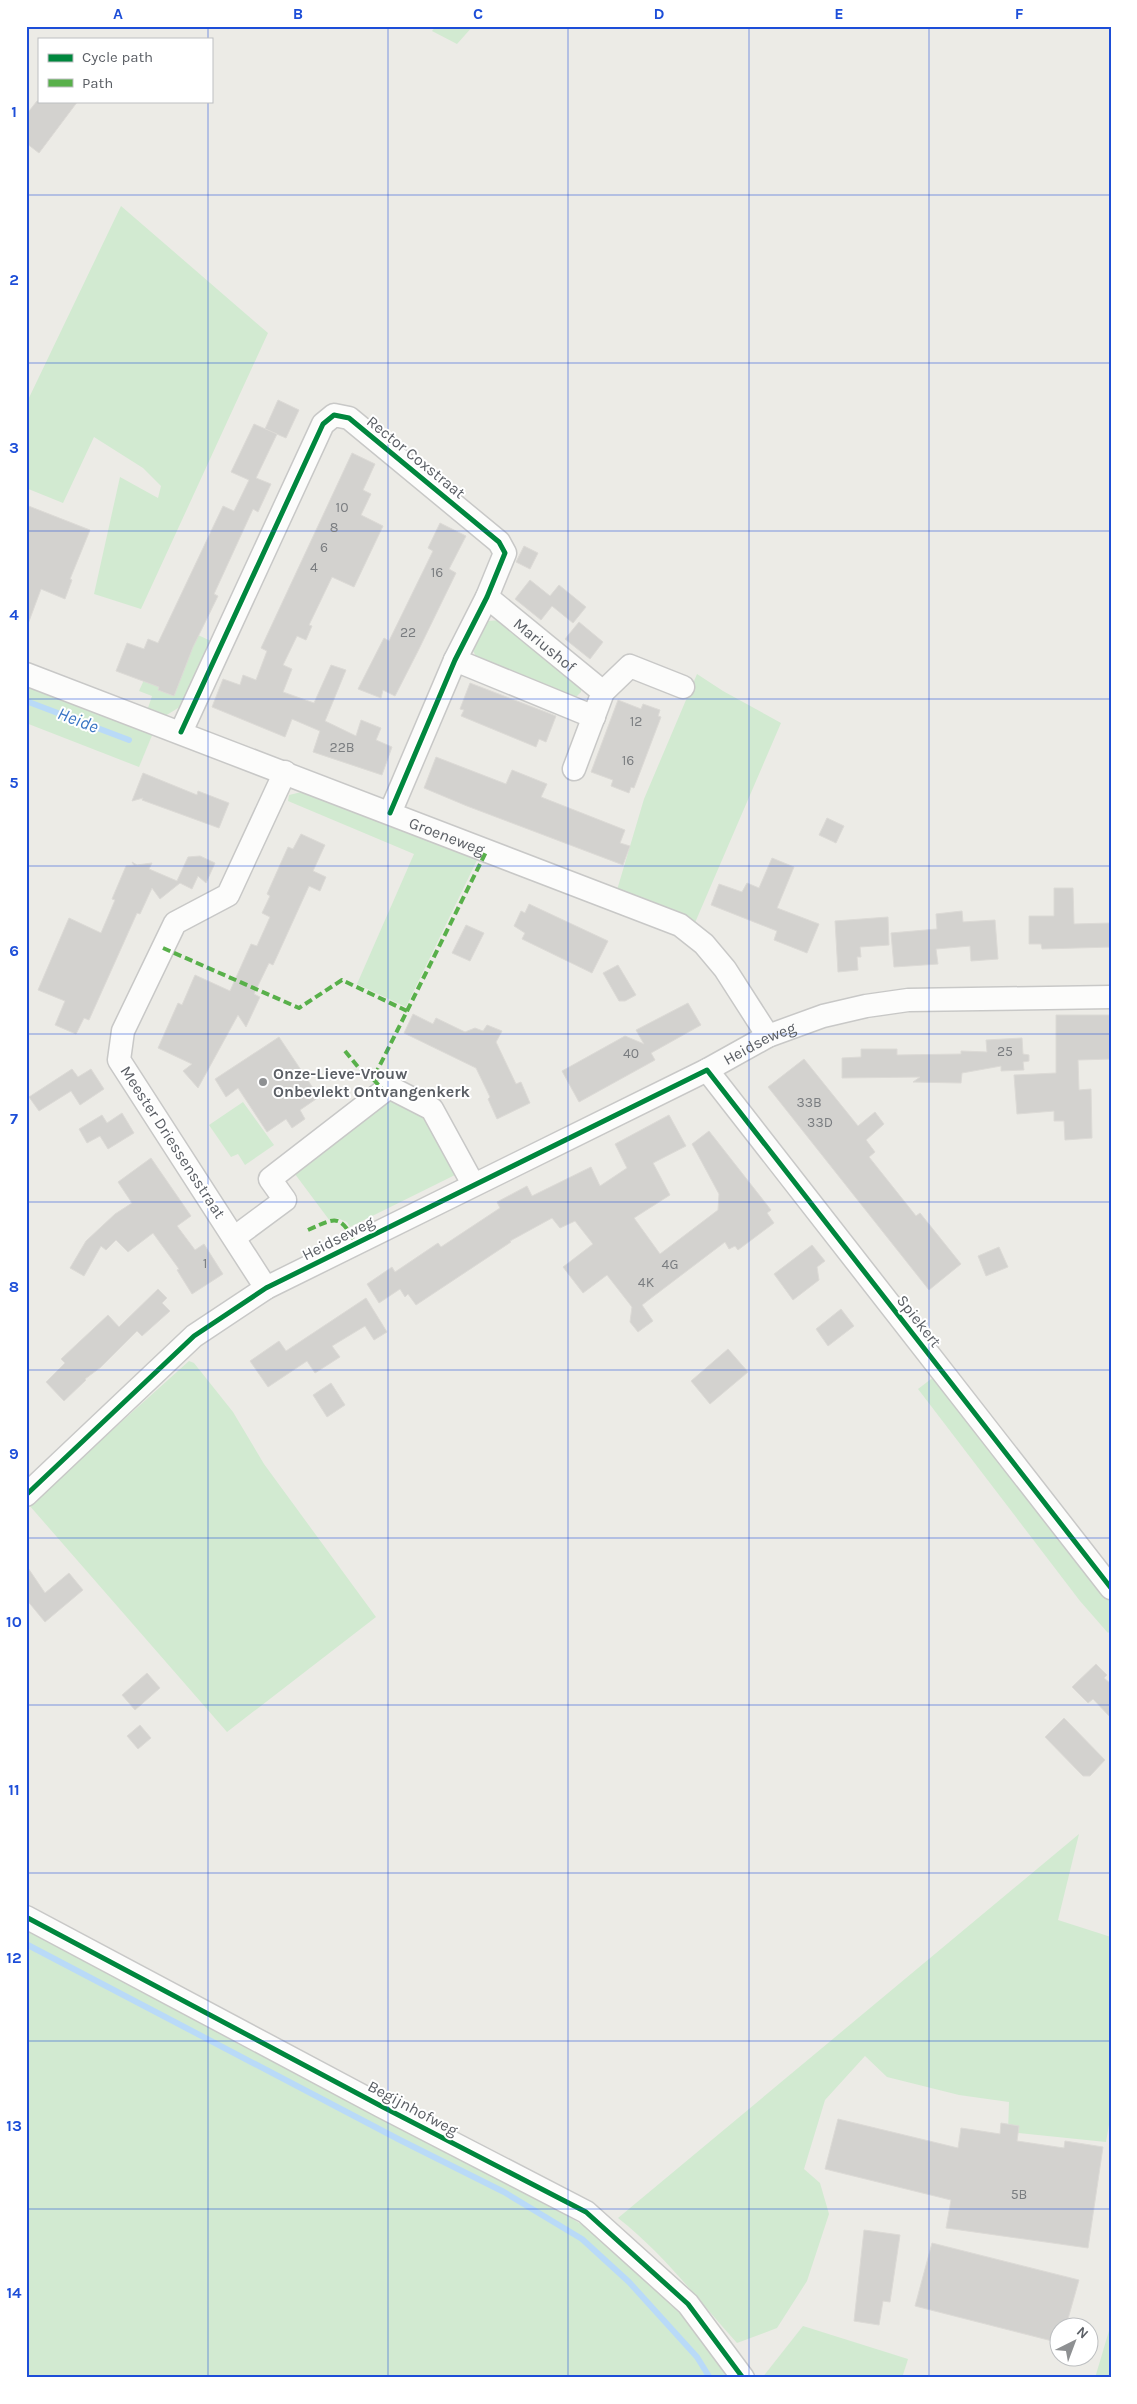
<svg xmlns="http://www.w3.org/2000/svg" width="1137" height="2404" font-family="Karla,sans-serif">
	<rect width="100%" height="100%" fill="#ecebe6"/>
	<g fill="#d2ead1">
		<polygon points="436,26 473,26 457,44 432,31"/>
		<polygon points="121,206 268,333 141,609 94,594 120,477 158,498 161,486 143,468 94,437 63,503 26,488 26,404"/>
		<polygon points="501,620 581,688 581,692 576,697 565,695 479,662 471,647 478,632 488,621"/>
		<polygon points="170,622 213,642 183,705 165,716 147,711 152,696 139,691"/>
		<polygon points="697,674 723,691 781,723 694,925 650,901 617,890 644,799"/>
		<polygon points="26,684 153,733 139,767 26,723"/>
		<polygon points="310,790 479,856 406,1007 357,984 414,854 288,801 289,795"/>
		<polygon points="391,1096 426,1109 457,1174 350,1227 347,1222 337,1218 330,1221 292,1170"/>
		<polygon points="243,1102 274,1145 245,1165 238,1154 231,1157 209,1125"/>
		<polygon points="189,1361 194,1363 233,1412 264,1464 376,1617 227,1732 29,1505"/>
		<polygon points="935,1376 1111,1602 1111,1630 1108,1633 1080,1601 918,1389"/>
		<path d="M1079 1834 1058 1920 1111 1937V2113L1106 2142 1008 2132 1009 2102 959 2095 887 2077 865 2056 825 2100 804 2169 820 2183 829 2214 807 2281 777 2328 737 2343C699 2301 663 2253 618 2218Z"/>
		<polygon points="26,1927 498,2173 597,2234 676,2304 732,2378 26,2378"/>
		<polygon points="1111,2324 1111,2378 1095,2378"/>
		<polygon points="803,2326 908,2359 902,2378 762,2378"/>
	</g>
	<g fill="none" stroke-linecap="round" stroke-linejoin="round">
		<g stroke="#b9daf8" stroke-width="6">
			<polyline points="26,701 129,740"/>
			<polyline points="26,1944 400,2140 504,2192 582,2239 629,2282 697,2357 710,2378"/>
		</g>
	</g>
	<g fill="#d3d2cf" stroke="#dcdad6">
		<polygon points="37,101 78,101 39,153 26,143 26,115"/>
		<polygon points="278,400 299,410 286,438 265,429"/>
		<polygon points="254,424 277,434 256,478 271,484 258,512 253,509 214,594 218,596 193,647 174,696 158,690 159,687 116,671 127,643 144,649 148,639 158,643 223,506 234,511 249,480 231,472"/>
		<polygon points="352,453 375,464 363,490 371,494 361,515 383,526 354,587 332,577 309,625 312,626 306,640 297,636 283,665 292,669 283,692 314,703 331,665 346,670 325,721 356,736 361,720 381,728 376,740 392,747 382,775 313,752 320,731 292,719 285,737 212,707 223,679 240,685 243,675 256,680 267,651 261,648"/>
		<polygon points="26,505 90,530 70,579 72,580 65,599 41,589 28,624"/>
		<polygon points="440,523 466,536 449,569 456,573 418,651 395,696 383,690 381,698 358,689 384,638 389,641 433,551 428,548"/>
		<polygon points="524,546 538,553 530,569 516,562"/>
		<polygon points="530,580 550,596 559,585 586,607 573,623 552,606 541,620 515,599"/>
		<polygon points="579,622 603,642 590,659 565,639"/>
		<polygon points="470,683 556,716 546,742 539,739 536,747 461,716 464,710 460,709"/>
		<polygon points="618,700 641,709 643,704 660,710 658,716 661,717 634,788 631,787 629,793 611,786 613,780 591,772"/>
		<polygon points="436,757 506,784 512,770 547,784 541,797 625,830 620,843 630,846 623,865 467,806 424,788"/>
		<polygon points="143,773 197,795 198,791 229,803 219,828 142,800 143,798 132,801"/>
		<polygon points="827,818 844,826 836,843 819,835"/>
		<polygon points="301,834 325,845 313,871 326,877 320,891 309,886 273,965 269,963 254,994 260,997 246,1027 238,1015 198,1088 183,1071 192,1064 158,1048 178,1003 182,1005 195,975 230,991 251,944 257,946 270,917 262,913 270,896 267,894 288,847 293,849"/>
		<polygon points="200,856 215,863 206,883 198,876 192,889 180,883 160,899 152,888 140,914 137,913 89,1020 84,1018 76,1034 55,1025 65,1001 38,990 69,918 101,933 115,900 112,899 126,866 134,865 132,862 137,865 152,863 149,869 177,881 188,857"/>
		<polygon points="772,858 794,867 777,908 819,924 807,953 774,940 777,931 711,905 719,884 742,892 747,883 759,888"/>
		<polygon points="1054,888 1073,888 1074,924 1111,923 1111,947 1042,949 1041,944 1029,944 1029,916 1054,916"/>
		<polygon points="529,904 608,941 592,973 522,939 525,933 514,926 521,911 525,913"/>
		<polygon points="962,911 963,922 995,920 998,959 971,961 970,946 936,949 938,964 894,967 891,933 937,929 936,914"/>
		<polygon points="888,917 889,945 860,947 861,957 857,957 858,970 838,972 835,921"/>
		<polygon points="466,925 484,933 470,961 452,953"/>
		<polygon points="618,965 636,995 625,1001 619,1001 603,973"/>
		<polygon points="688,1003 701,1025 651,1053 655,1060 579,1102 562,1071 625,1036 644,1044 636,1030"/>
		<polygon points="413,1014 433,1024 436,1018 465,1032 475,1028 483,1031 487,1025 502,1031 496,1042 516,1084 521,1082 530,1103 497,1119 488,1099 490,1097 476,1068 404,1033"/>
		<polygon points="1056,1015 1111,1015 1111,1059 1078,1060 1079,1090 1091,1089 1092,1138 1065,1140 1064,1121 1054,1121 1054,1111 1017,1114 1014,1075 1056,1073"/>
		<polygon points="279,1037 319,1097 300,1110 305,1119 292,1128 286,1119 267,1132 238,1088 226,1097 215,1079"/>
		<polygon points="1022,1038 1023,1054 1029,1055 1029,1061 1023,1062 1024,1070 1001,1071 1001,1066 962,1073 961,1083 913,1082 920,1077 842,1078 842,1058 861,1057 861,1049 897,1049 897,1055 961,1054 961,1051 987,1052 986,1040"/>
		<polygon points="804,1059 858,1126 875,1112 884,1124 866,1140 875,1152 869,1157 916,1216 920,1213 961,1264 929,1290 768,1087"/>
		<polygon points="72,1069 78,1077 91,1069 104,1089 80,1105 71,1091 39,1111 29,1097"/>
		<polygon points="122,1113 134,1133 108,1149 100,1136 87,1143 79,1129 102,1115 107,1123"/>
		<polygon points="669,1115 686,1146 653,1163 670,1195 634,1218 660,1254 718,1210 719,1194 692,1144 709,1131 771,1210 767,1213 774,1223 738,1250 735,1246 729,1249 725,1242 642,1305 653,1321 638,1332 630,1322 632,1307 607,1275 583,1293 563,1267 593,1244 575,1221 560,1228 552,1218 510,1241 511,1242 416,1305 408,1294 405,1297 400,1289 379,1303 367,1284 392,1267 395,1272 438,1243 441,1247 500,1208 497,1202 527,1186 532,1196 591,1167 600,1186 627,1168 615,1144"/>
		<polygon points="151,1158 191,1216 177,1226 195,1250 204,1244 223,1274 192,1294 177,1270 179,1269 153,1233 128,1252 116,1240 106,1250 101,1246 84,1276 70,1268 86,1241 115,1214 132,1203 118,1182"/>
		<polygon points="812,1245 825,1261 817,1267 819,1280 793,1300 774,1274"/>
		<polygon points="999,1247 1008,1267 986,1276 978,1256"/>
		<polygon points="158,1289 167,1298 162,1303 170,1311 142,1336 137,1331 101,1367 85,1379 86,1380 64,1401 46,1382 65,1363 61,1359 108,1315 119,1327"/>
		<polygon points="366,1298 387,1332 374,1340 365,1326 332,1346 340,1357 315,1373 307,1361 268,1387 250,1361 279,1341 286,1351"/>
		<polygon points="841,1309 854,1326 828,1346 816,1329"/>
		<polygon points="728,1349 748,1372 710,1404 691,1381"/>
		<polygon points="331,1383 345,1405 327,1417 313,1395"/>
		<polygon points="26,1565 45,1593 69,1573 83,1590 45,1622 26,1599"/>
		<polygon points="1096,1664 1107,1675 1104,1678 1111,1684 1111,1718 1093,1699 1088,1703 1072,1687"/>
		<polygon points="147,1673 160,1688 135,1710 122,1695"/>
		<polygon points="1064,1718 1105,1760 1090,1776 1083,1776 1045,1737"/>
		<polygon points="140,1725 151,1738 138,1749 127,1736"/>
		<polygon points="838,2119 958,2148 961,2128 1000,2134 1001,2123 1019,2126 1017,2141 1064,2148 1065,2141 1103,2147 1088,2248 946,2228 951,2200 825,2169"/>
		<polygon points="864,2230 900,2235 890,2302 883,2301 879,2325 854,2321"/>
		<polygon points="932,2243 1079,2280 1066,2326 1060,2326 1060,2343 915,2306"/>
	</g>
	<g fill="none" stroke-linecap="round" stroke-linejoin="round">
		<defs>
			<g id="minor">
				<path id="s1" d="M487 597 603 692"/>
				<polyline points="455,660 594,717"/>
				<path id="s2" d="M26 674 680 925 704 944 725 969 768 1036"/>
				<polyline points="181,732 323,424 334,415 349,418 499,542 505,553 487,597 455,660 390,813"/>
				<polyline points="574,769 603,692 630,666 683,687"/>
				<polyline points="707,1070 1111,1588"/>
				<polyline points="235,1237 285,1200 270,1179 389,1087 432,1109 473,1184"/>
				<polyline points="266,1288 119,1060 123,1031 175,923 228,895 285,772"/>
				<path id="s3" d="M26 1495 194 1336 266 1288 707 1070 768 1036 823 1016 866 1006 908 1000 1111 997"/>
				<polyline points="26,1917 381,2106 586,2212 688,2304 743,2378"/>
			</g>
		</defs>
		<use href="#minor" stroke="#c8c8c7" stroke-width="25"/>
		<use href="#minor" stroke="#fcfcfb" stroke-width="22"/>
		<g stroke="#58b04a" stroke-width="4" stroke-dasharray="8 4" stroke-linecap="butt">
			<polyline points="163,948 299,1008 342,980 407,1011 373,1079 384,1091"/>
			<polyline points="407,1011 487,850"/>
			<polyline points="345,1051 359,1068 373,1079"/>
			<path d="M308 1230C337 1217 339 1214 356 1243"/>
		</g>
		<defs>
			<g id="cycleway">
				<polyline points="181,732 323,424 334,415 349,418 499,542 505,553 487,597 455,660 390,813"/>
				<polyline points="26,1495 194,1336 266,1288 707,1070 1111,1588"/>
				<polyline points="26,1917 381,2106 586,2212 688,2304 743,2378"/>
			</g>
		</defs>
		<use href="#cycleway" stroke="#fff" stroke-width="8"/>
		<use href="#cycleway" stroke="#00873e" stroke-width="5"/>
	</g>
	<path fill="none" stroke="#1d4ed8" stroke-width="1" stroke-opacity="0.55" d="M208 26V39M388 26V2378M568 26V2378M749 26V2378M929 26V2378M208 101V2378M26 195H1111M26 363H1111M26 531H1111M26 699H1111M26 866H1111M26 1034H1111M26 1202H1111M26 1370H1111M26 1538H1111M26 1705H1111M26 1873H1111M26 2041H1111M26 2209H1111"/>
	<circle fill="#8e9092" stroke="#fff" stroke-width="2" cx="263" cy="1082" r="5"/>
	<g text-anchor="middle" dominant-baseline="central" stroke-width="4" stroke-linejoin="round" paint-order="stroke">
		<g font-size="14" fill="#7a7d80">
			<text x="342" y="507">10</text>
			<text x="334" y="527">8</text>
			<text x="324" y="547">6</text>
			<text x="314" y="567">4</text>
			<text x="437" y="572">16</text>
			<text x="408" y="632">22</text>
			<text x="636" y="721">12</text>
			<text x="342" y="747">22B</text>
			<text x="628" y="760">16</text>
			<text x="1005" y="1051">25</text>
			<text x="631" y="1053">40</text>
			<text x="809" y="1102">33B</text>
			<text x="820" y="1122">33D</text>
			<text x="205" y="1263">1</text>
			<text x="670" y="1264">4G</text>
			<text x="646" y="1282">4K</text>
			<text x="1019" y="2194">5B</text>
		</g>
		<g font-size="16" fill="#5b5f65" stroke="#fff">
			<text transform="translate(416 457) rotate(39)">Rector Coxstraat</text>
			<text stroke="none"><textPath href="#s1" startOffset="75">Mariushof</textPath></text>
			<text stroke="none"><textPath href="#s2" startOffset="451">Groeneweg</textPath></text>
			<text stroke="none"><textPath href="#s3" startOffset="869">Heidseweg</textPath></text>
			<text transform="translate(173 1142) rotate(57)">Meester Driessensstraat</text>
			<text transform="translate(338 1238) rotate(-27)">Heidseweg</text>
			<text transform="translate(919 1321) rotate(52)">Spiekert</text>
			<text transform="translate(413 2108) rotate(28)">Begijnhofweg</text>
		</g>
		<g font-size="16" font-weight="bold" fill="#5b5f65" stroke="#fff" text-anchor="start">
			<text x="273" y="1073">Onze-Lieve-Vrouw<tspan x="273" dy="18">Onbevlekt Ontvangenkerk</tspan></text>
		</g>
		<g font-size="18" font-style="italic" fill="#3a76c4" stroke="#fff">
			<text transform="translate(78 720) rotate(21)">Heide</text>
		</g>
	</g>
	<rect width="1137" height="2404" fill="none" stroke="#ffffff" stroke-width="55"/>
	<rect x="38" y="38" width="175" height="65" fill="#ffffff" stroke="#bdbfc1"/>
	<rect x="48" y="54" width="25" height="8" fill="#00873e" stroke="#bdbfc1"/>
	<text x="82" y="62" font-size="15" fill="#5b5f65">Cycle path</text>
	<rect x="48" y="79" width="25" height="8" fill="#58b04a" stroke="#bdbfc1"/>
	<text x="82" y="88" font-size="15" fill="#5b5f65">Path</text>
	<g transform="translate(1074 2342) rotate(42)"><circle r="24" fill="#ffffff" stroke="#bdbfc1"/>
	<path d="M0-4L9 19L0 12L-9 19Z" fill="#8e9092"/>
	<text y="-8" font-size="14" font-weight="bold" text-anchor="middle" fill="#5b5f65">N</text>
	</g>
	<rect x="28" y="28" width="1082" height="2348" fill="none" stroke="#1d4ed8" stroke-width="2"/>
	<g font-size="16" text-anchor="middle" font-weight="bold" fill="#1d4ed8">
		<text x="118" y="19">A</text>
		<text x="298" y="19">B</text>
		<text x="478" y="19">C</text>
		<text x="659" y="19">D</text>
		<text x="839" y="19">E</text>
		<text x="1019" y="19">F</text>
		<text x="14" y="117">1</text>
		<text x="14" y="285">2</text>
		<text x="14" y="453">3</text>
		<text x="14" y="620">4</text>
		<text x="14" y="788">5</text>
		<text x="14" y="956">6</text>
		<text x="14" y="1124">7</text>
		<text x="14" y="1292">8</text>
		<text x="14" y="1459">9</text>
		<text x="14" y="1627">10</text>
		<text x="14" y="1795">11</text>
		<text x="14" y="1963">12</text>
		<text x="14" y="2131">13</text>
		<text x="14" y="2298">14</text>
	</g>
</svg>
